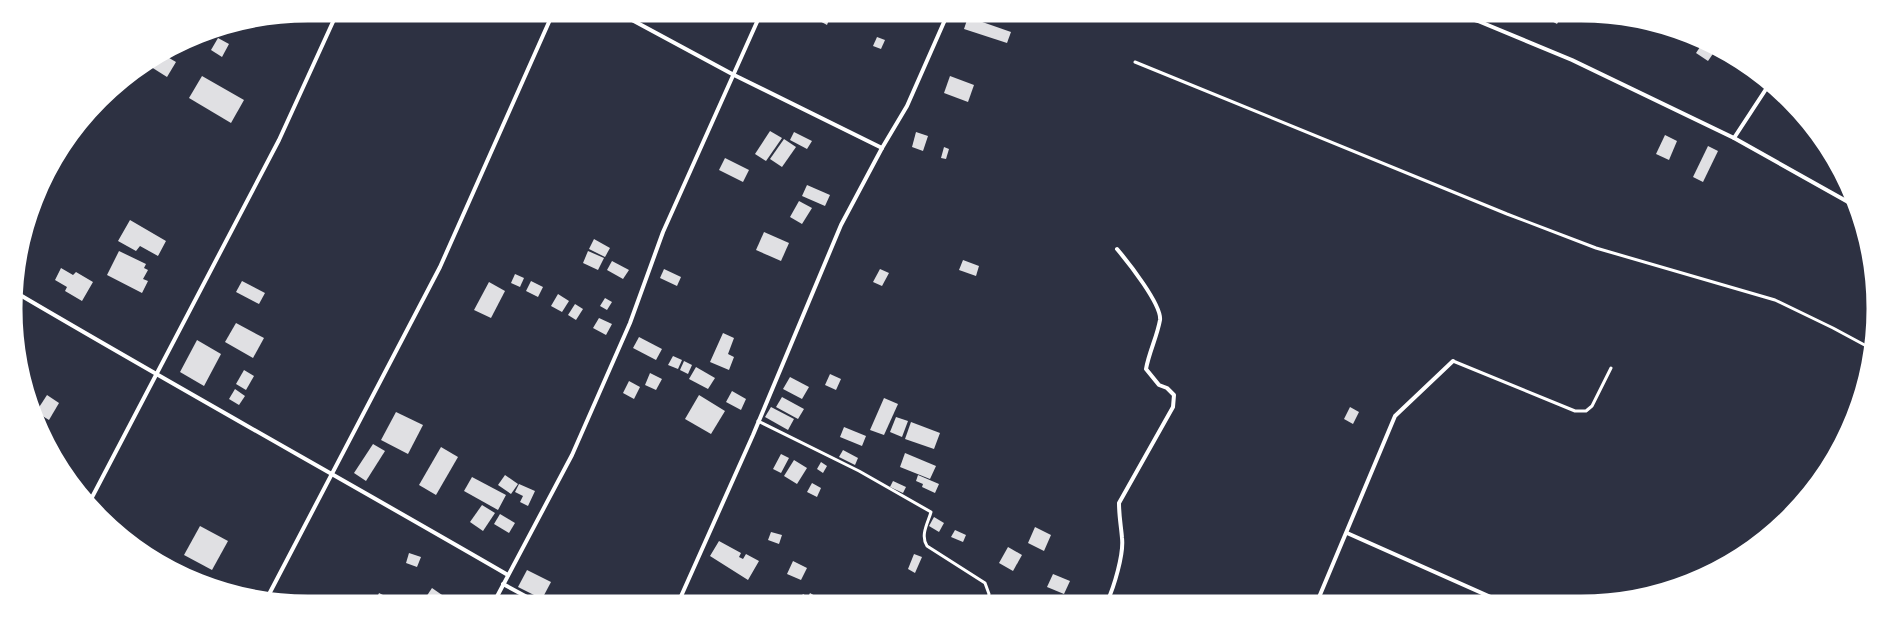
<svg xmlns="http://www.w3.org/2000/svg" width="1889" height="617" font-family="'DM Sans',sans-serif">
	<rect width="100%" height="100%" fill="#2d3142"/>
	<g fill="#e0e0e3">
		<polygon points="1537,13 1563,13 1557,24"/>
		<polygon points="818,15 829,20 827,25 816,19"/>
		<polygon points="968,17 1011,32 1007,43 964,29"/>
		<polygon points="877,37 885,40 881,49 873,46"/>
		<polygon points="218,38 229,44 222,57 211,50"/>
		<polygon points="1704,41 1717,48 1708,61 1696,53"/>
		<polygon points="164,55 176,62 167,77 148,65"/>
		<polygon points="202,76 244,100 231,123 189,98"/>
		<polygon points="950,76 974,85 968,102 944,93"/>
		<polygon points="770,131 782,138 766,161 755,154"/>
		<polygon points="794,132 812,141 807,149 790,140"/>
		<polygon points="916,132 928,136 923,151 912,147"/>
		<polygon points="1665,135 1677,141 1669,160 1656,154"/>
		<polygon points="784,139 796,147 782,167 770,159"/>
		<polygon points="1708,146 1718,151 1703,182 1693,177"/>
		<polygon points="944,147 949,149 946,159 941,158"/>
		<polygon points="725,158 749,170 743,182 719,170"/>
		<polygon points="807,185 830,195 825,206 802,196"/>
		<polygon points="799,201 812,208 802,224 790,217"/>
		<polygon points="130,220 166,241 158,256 140,246 136,251 118,241"/>
		<polygon points="764,232 789,243 781,261 756,250"/>
		<polygon points="594,239 610,248 605,257 589,249"/>
		<polygon points="119,251 146,264 144,268 148,270 143,279 148,281 142,293 107,275"/>
		<polygon points="588,251 604,258 598,270 583,263"/>
		<polygon points="963,260 979,266 976,276 959,270"/>
		<polygon points="612,261 629,270 623,279 607,270"/>
		<polygon points="61,268 73,275 76,272 93,282 82,301 65,291 67,287 55,280"/>
		<polygon points="664,269 681,277 677,286 660,278"/>
		<polygon points="880,269 889,273 882,286 873,282"/>
		<polygon points="515,274 524,278 520,287 511,283"/>
		<polygon points="242,281 265,293 259,304 236,292"/>
		<polygon points="531,281 543,287 538,297 526,291"/>
		<polygon points="489,282 505,291 491,318 474,310"/>
		<polygon points="558,294 569,301 562,312 551,306"/>
		<polygon points="605,298 612,302 607,310 600,306"/>
		<polygon points="575,304 583,309 576,320 568,315"/>
		<polygon points="599,318 612,324 606,335 593,328"/>
		<polygon points="236,323 264,338 253,358 225,342"/>
		<polygon points="723,333 734,338 728,354 734,357 729,370 710,362"/>
		<polygon points="639,337 662,349 656,360 633,348"/>
		<polygon points="197,340 221,354 204,386 180,372"/>
		<polygon points="673,356 682,360 678,369 668,365"/>
		<polygon points="684,361 692,365 688,374 680,370"/>
		<polygon points="696,367 715,378 708,389 689,379"/>
		<polygon points="244,370 254,376 246,390 236,384"/>
		<polygon points="650,373 662,379 656,390 645,385"/>
		<polygon points="830,374 841,379 836,390 825,385"/>
		<polygon points="790,377 809,387 802,399 783,389"/>
		<polygon points="629,381 640,387 634,399 623,393"/>
		<polygon points="235,389 245,396 239,405 229,399"/>
		<polygon points="732,391 746,399 741,410 726,402"/>
		<polygon points="47,395 59,403 49,420 36,412"/>
		<polygon points="699,395 725,411 711,434 685,419"/>
		<polygon points="782,397 804,409 798,419 776,407"/>
		<polygon points="884,398 898,404 884,435 870,430"/>
		<polygon points="771,407 794,419 788,430 765,417"/>
		<polygon points="1350,407 1359,412 1353,424 1344,419"/>
		<polygon points="396,412 423,425 408,454 381,440"/>
		<polygon points="896,417 908,421 902,437 890,432"/>
		<polygon points="911,422 940,433 934,449 905,439"/>
		<polygon points="844,427 866,436 862,446 840,437"/>
		<polygon points="373,444 385,451 366,481 354,473"/>
		<polygon points="441,447 458,457 436,495 419,485"/>
		<polygon points="843,450 858,458 855,465 839,457"/>
		<polygon points="905,453 936,466 930,479 900,467"/>
		<polygon points="781,454 789,458 781,473 773,469"/>
		<polygon points="794,460 807,468 797,484 784,476"/>
		<polygon points="821,462 827,466 823,473 817,469"/>
		<polygon points="505,475 518,484 511,494 498,485"/>
		<polygon points="918,475 939,484 935,493 922,487 923,484 916,481"/>
		<polygon points="472,477 506,495 498,510 464,491"/>
		<polygon points="893,481 906,487 903,493 890,487"/>
		<polygon points="812,483 821,488 817,497 807,492"/>
		<polygon points="519,484 535,491 528,506 520,502 523,496 515,492"/>
		<polygon points="482,505 495,513 483,531 470,522"/>
		<polygon points="500,514 515,523 509,533 494,524"/>
		<polygon points="934,517 944,523 939,532 929,526"/>
		<polygon points="200,526 228,541 212,570 184,555"/>
		<polygon points="1035,527 1051,535 1044,551 1028,543"/>
		<polygon points="955,530 966,535 963,542 951,537"/>
		<polygon points="771,532 782,535 779,544 768,540"/>
		<polygon points="719,541 741,553 739,557 743,559 746,554 759,561 748,580 710,556"/>
		<polygon points="1008,547 1022,555 1013,571 999,563"/>
		<polygon points="409,553 421,557 417,567 406,563"/>
		<polygon points="914,554 922,557 915,573 908,569"/>
		<polygon points="793,561 807,568 801,580 787,574"/>
		<polygon points="527,570 551,582 542,599 518,587"/>
		<polygon points="1053,574 1070,581 1064,594 1047,587"/>
		<polygon points="432,588 455,604 430,604 424,600"/>
		<polygon points="379,593 393,600 391,604 374,604"/>
		<polygon points="810,593 822,600 820,603 804,603 799,600 803,594 808,597"/>
		<polygon points="753,595 768,603 748,603"/>
		<polygon points="417,598 426,604 414,604"/>
	</g>
	<g fill="none" stroke-linecap="round" stroke-linejoin="round">
		<g stroke="#fff" stroke-width="3">
			<polyline points="1135,62 1507,214 1596,248 1775,300 1833,328 1872,349"/>
			<polyline points="1453,361 1575,411 1586,411 1592,406 1611,368"/>
			<path d="M758 421 859 471 931 512C928 523 920 535 927 546L985 583 989 594 987 603"/>
		</g>
		<g stroke="#fff" stroke-width="4">
			<polyline points="619,13 734,75 882,148"/>
			<polyline points="1453,13 1478,21 1572,60 1734,138 1857,207"/>
			<polyline points="1734,138 1770,83"/>
			<polyline points="40,189 60,152"/>
			<path d="M15 292C178 388 344 480 508 575"/>
			<polyline points="89,503 279,140 337,13"/>
			<polyline points="1347,533 1502,602"/>
			<polyline points="503,584 540,604"/>
			<polyline points="266,600 440,267 553,13"/>
			<path d="M1107 602C1114 587 1124 554 1122 538 1121 526 1119 516 1119 503L1173 407 1174 395 1167 388 1159 385 1146 369C1149 352 1157 337 1160 320 1162 305 1128 262 1117 249"/>
			<polyline points="1317,602 1395,416 1453,361"/>
			<polyline points="678,603 753,435 841,225 882,148 907,106 948,13"/>
			<polyline points="493,604 572,455 630,323 663,232 761,13"/>
		</g>
	</g>
	<path d="M0 0H1889V617H0ZM308 20H1581A288 288 0 0 1 1869 308V309A288 288 0 0 1 1581 597H308A288 288 0 0 1 20 309V308A288 288 0 0 1 308 20Z" fill="#fff" fill-rule="evenodd"/>
	<path fill="none" stroke="#fff" stroke-width="5" d="M308 20H1581A288 288 0 0 1 1869 308V309A288 288 0 0 1 1581 597H308A288 288 0 0 1 20 309V308A288 288 0 0 1 308 20Z"/>
</svg>
